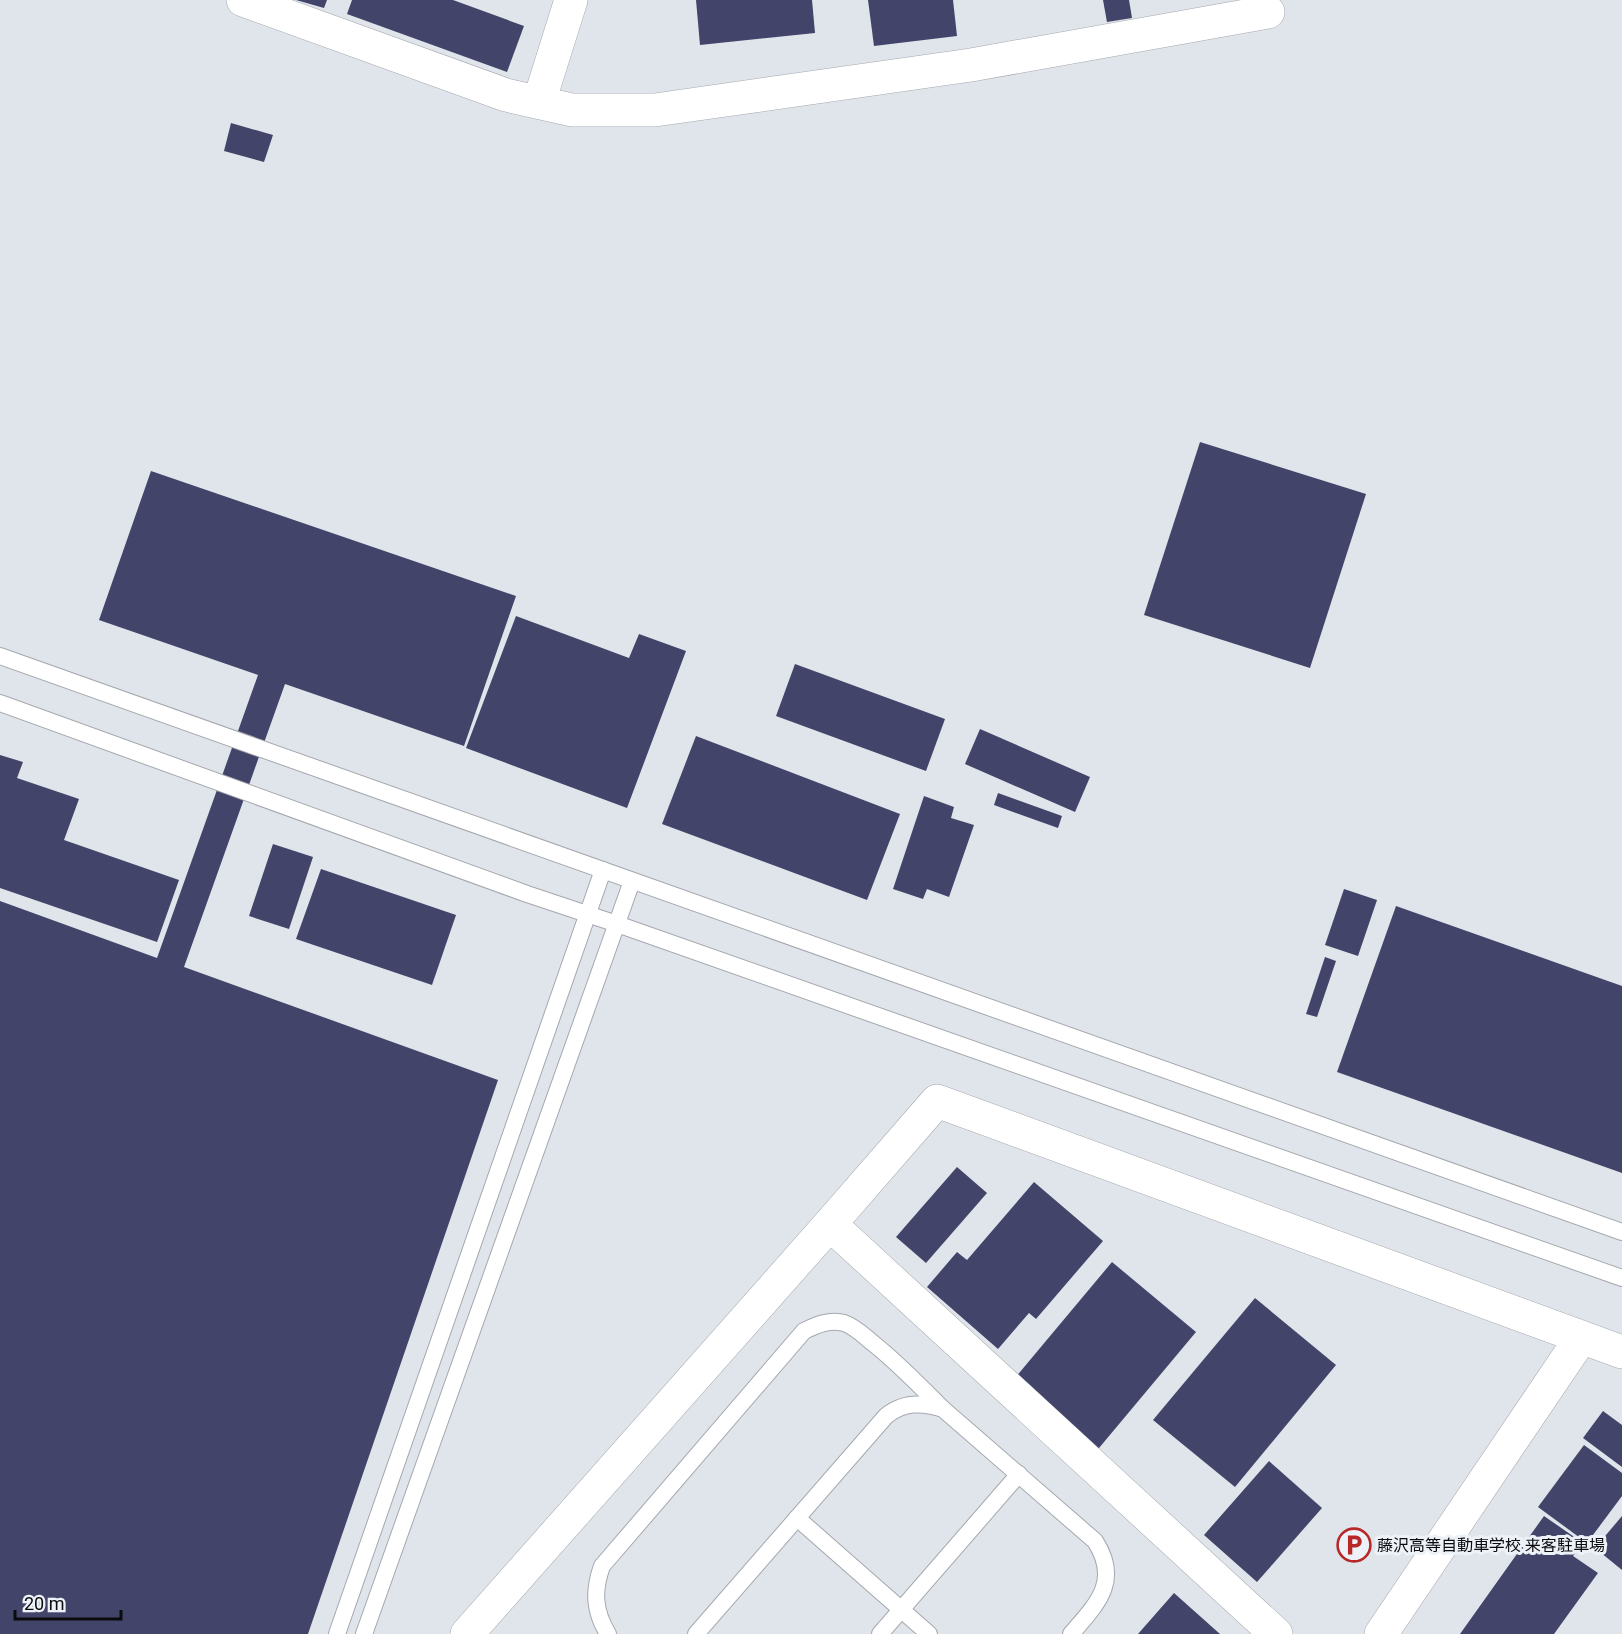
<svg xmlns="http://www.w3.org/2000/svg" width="1622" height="1634" font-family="Roboto,'Noto Sans JP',sans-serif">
	<rect width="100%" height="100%" fill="#e0e5eb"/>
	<g fill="#424469">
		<polygon points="296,0 327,0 324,8"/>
		<polygon points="352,0 453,0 524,26 507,72 347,14"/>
		<polygon points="696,0 812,0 815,33 700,45"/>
		<polygon points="868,0 953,0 957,36 874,46"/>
		<polygon points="1103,0 1129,0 1132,18 1107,22"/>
		<polygon points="231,123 273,135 264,162 224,151"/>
		<polygon points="1200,442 1366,494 1310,668 1144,615"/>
		<polygon points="151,471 516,596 464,746 285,684 184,967 498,1080 308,1634 0,1634 0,901 157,958 258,675 99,620"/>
		<polygon points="516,616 629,658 639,634 686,651 627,808 466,748"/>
		<polygon points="795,664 945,719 926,771 776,716"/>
		<polygon points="980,729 1090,777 1075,812 965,764"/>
		<polygon points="696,736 900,814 867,900 662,824"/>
		<polygon points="0,755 23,762 17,778 79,799 64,840 179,880 157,942 0,888"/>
		<polygon points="998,793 1062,816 1058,828 994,805"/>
		<polygon points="924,796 954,807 951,818 974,825 949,897 927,889 923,899 893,889"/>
		<polygon points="273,844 313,857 289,929 249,916"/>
		<polygon points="321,869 456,915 432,985 296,939"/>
		<polygon points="1344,889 1377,900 1358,956 1325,945"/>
		<polygon points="1396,906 1622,986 1622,1173 1337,1072"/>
		<polygon points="1325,957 1336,961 1317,1017 1306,1014"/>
		<polygon points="957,1167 987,1193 926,1263 896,1237"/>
		<polygon points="1034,1182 1103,1241 1036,1319 1029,1313 998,1349 927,1287 957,1252 967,1260"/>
		<polygon points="1112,1262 1196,1332 1094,1454 1010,1384"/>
		<polygon points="1255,1298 1336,1365 1235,1487 1153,1420"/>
		<polygon points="1603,1411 1622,1425 1622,1467 1583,1438"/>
		<polygon points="1584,1445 1622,1473 1622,1496 1587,1543 1538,1507"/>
		<polygon points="1269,1461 1322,1508 1257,1582 1204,1535"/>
		<polygon points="1544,1516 1583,1543 1573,1556 1598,1573 1554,1634 1460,1634"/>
		<polygon points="1622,1516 1622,1570 1595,1548"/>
		<polygon points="1174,1593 1220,1634 1138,1634"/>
	</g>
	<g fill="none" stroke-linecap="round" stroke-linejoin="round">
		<defs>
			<g id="service">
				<polyline points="0,656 1622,1232"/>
				<polyline points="0,703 527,894 617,924 1622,1278"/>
				<polyline points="797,1518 929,1634"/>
				<polyline points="337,1634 603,870"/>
				<polyline points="364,1634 632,881"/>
				<path d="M608 1634C594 1611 593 1591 602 1566L804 1331C816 1325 830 1319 844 1323 856 1327 865 1337 874 1344 899 1364 920 1386 942 1408"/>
				<path d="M696 1634 886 1416C903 1402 922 1402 943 1409L1095 1541C1121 1581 1097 1604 1071 1634"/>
				<polyline points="880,1634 1019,1474"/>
			</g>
			<g id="minor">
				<polyline points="243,0 506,95 572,110 655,110 971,65 1268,12"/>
				<polyline points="539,102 571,0"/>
				<polyline points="830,1224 1276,1634"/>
				<polyline points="467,1634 830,1224 937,1101 1622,1352"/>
				<polyline points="1381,1634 1581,1338"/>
			</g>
		</defs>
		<use href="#service" stroke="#a4a8ae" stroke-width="18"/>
		<use href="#minor" stroke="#a4a8ae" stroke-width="34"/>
		<use href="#service" stroke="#fff" stroke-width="16"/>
		<use href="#minor" stroke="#fff" stroke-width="33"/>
	</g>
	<defs>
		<symbol id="parking-ring" viewBox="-11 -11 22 22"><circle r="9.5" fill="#edf2f8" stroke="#b72826" stroke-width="1.5"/><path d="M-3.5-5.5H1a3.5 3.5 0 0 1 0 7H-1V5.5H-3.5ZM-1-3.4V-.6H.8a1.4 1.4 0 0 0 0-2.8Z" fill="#b72826"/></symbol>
	</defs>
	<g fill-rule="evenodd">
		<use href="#parking-ring" x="1335" y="1526" width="38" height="38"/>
	</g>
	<g text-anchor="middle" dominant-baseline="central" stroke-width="6" stroke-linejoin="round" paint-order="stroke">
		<g font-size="16" fill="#0a0b0d" stroke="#edf2f8" text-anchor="start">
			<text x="1377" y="1545">藤沢高等自動車学校 来客駐車場</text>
		</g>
	</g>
	<path d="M15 1610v9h106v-9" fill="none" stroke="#0a0b0d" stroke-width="3"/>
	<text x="24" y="1610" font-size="18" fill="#0a0b0d" stroke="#edf2f8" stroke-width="4.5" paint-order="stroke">20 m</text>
</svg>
